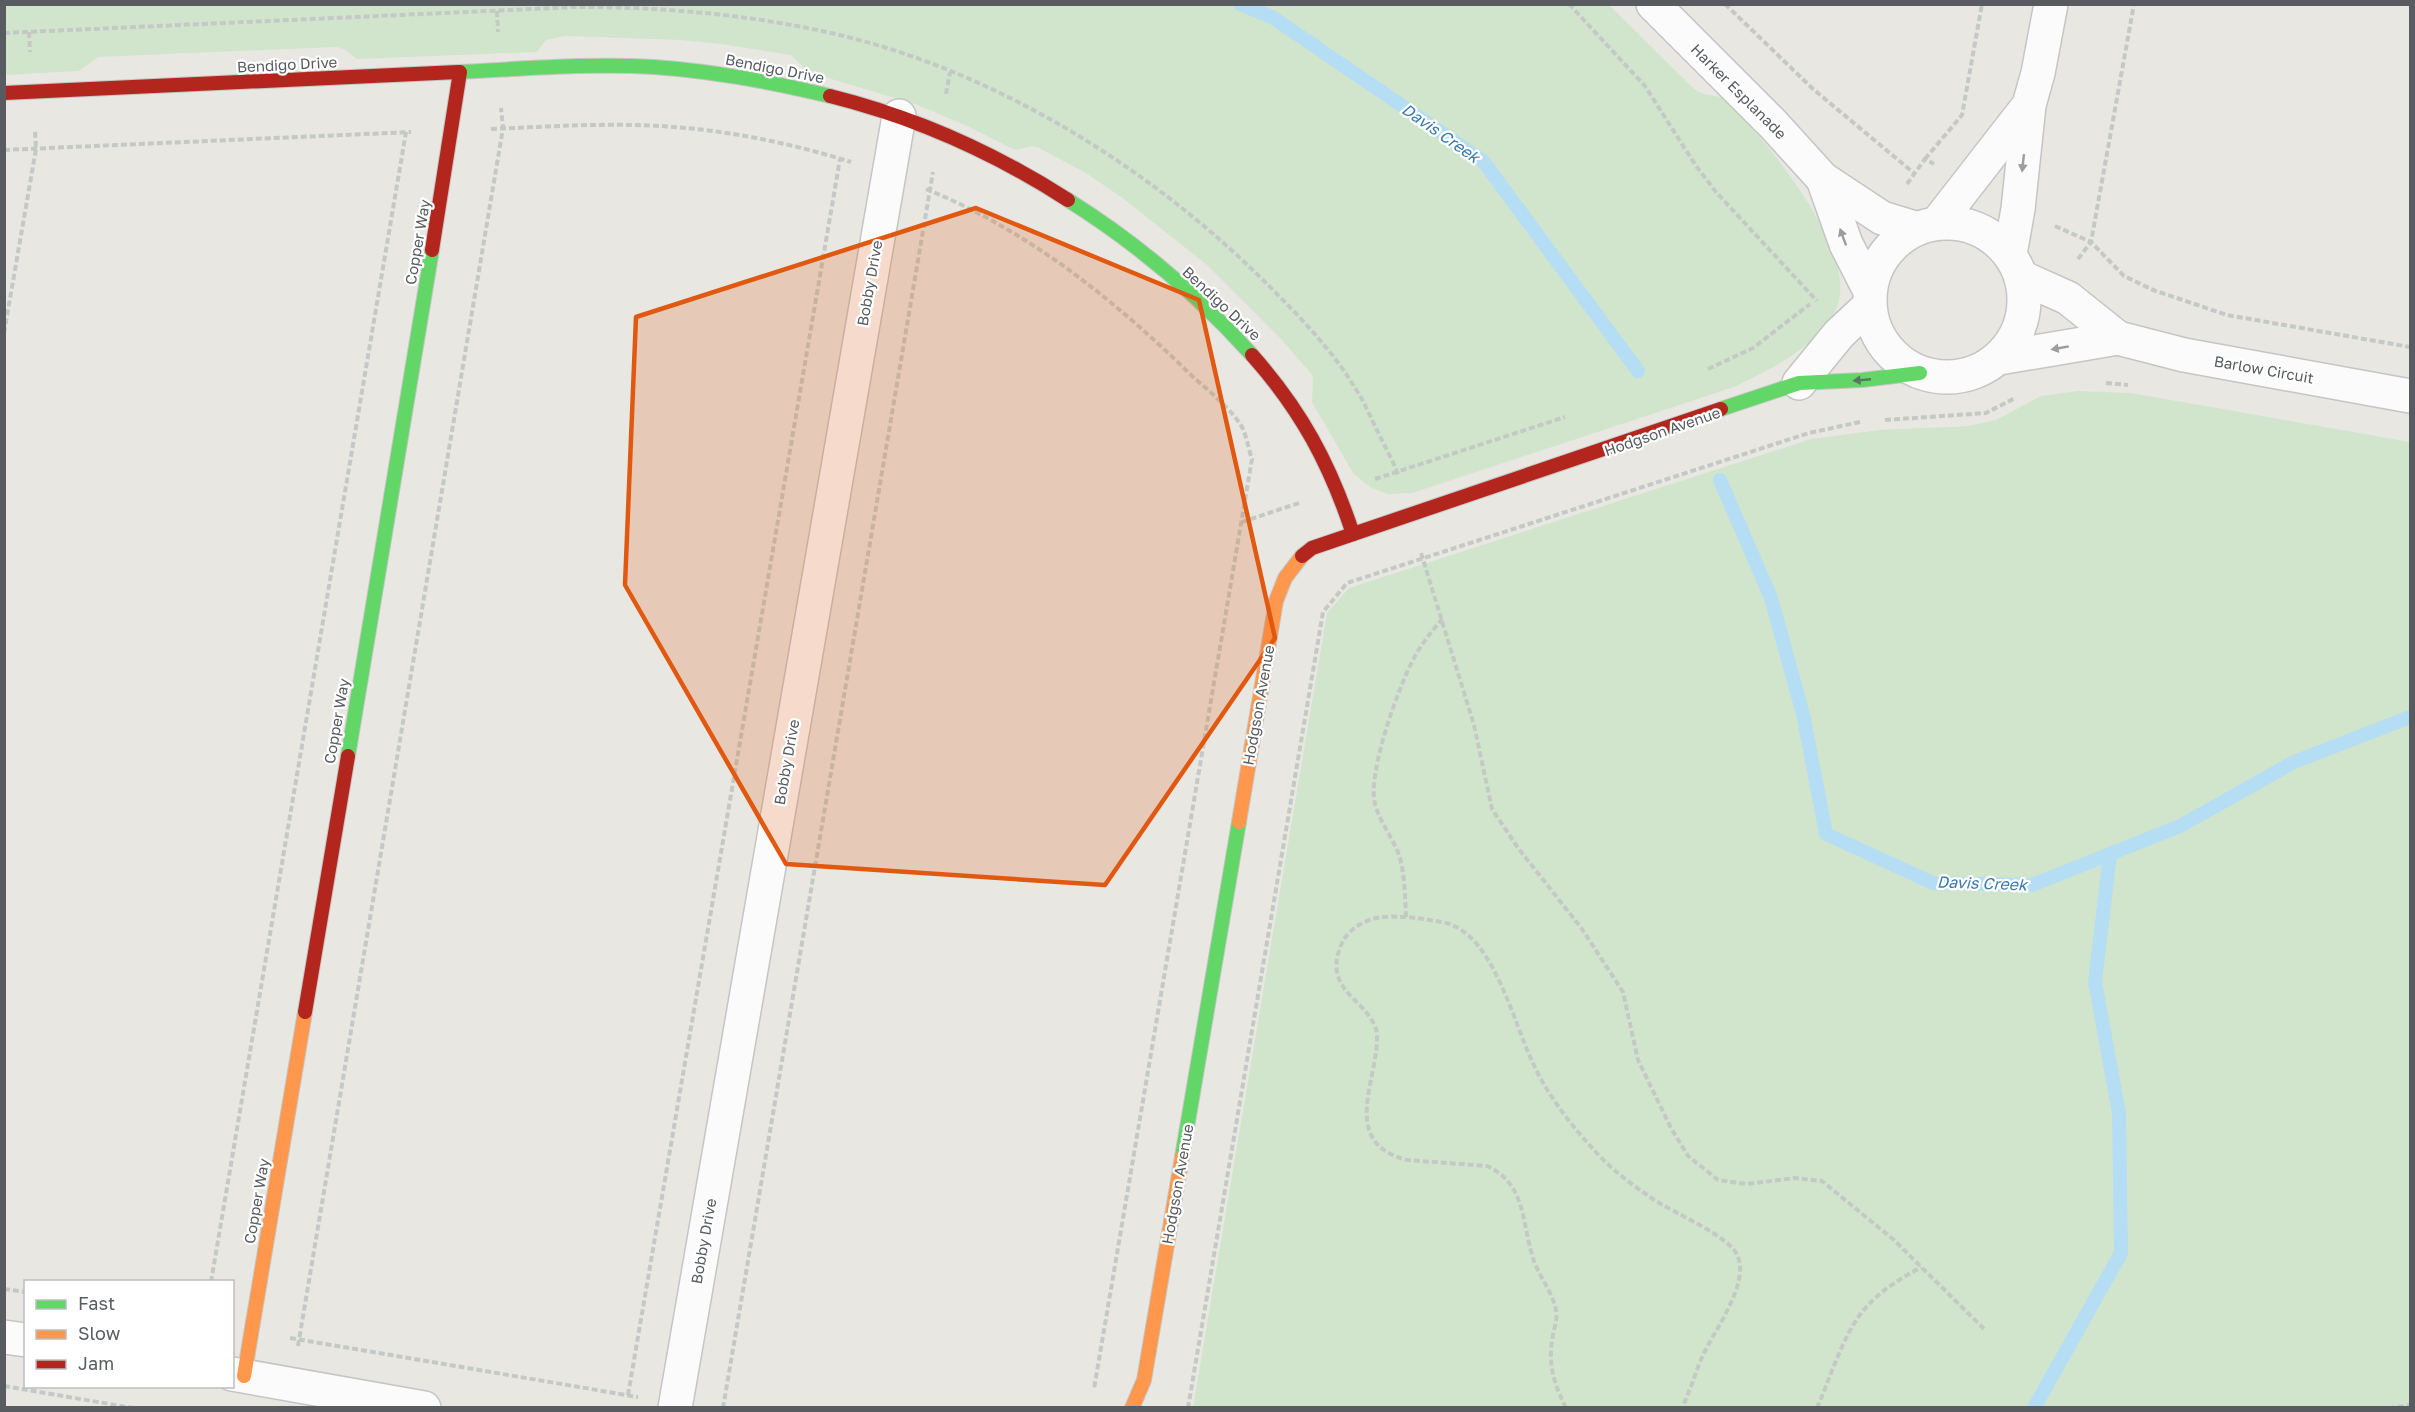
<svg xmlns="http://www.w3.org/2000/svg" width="2415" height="1412" font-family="'Golos Text',sans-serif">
	<rect width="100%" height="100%" fill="#e8e7e2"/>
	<g fill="#d1e5cd">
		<path d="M4 5H1609L1693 88C1696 90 1700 93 1704 94 1710 96 1717 95 1722 98 1733 104 1743 118 1751 127 1783 163 1857 257 1837 307 1821 346 1768 370 1734 387L1412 493 1388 494 1371 488 1353 473 1312 402 1313 376 1282 340 1207 265 1124 199 1086 173 1039 148 1032 146 1015 150 965 125 915 104 808 72 791 55 721 44 680 40 565 36 546 40 537 52 357 59 344 49 336 47 98 57 79 71 5 75Z"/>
		<polygon points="2078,391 2131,393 2410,442 2410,1407 1193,1407 1327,613 1349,588 1811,439 1880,430 1967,426 1996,420 2041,396"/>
	</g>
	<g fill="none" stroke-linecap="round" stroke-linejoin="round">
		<g stroke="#b5ddf4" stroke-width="14">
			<polyline points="1240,4 1272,17 1483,161 1638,371"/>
			<polyline points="1720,480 1771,598 1803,714 1826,834 1933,883 2032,885 2180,826 2294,762 2410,717"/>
			<polyline points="2034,1408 2121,1253 2119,1113 2095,982 2110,854"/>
		</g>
		<defs>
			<g id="street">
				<polyline points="1653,4 1773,124 1823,179 1882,218 1915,228"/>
				<polyline points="1823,179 1846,244 1869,289"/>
				<polyline points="1938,222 2029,105"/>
				<circle cx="1947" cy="300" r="77"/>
				<polyline points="2010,254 2018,209 2029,105 2038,73 2051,4"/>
				<polyline points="2021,277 2068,298 2118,338"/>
				<polyline points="1999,358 2118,338 2184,355 2410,396"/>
				<polyline points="1799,383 1839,334 1869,306"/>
				<polyline points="4,1337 26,1340"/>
				<polyline points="232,1374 424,1408"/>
				<polyline points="675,1408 899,116"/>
			</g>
			<g id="fast">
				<path d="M458 72C523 69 589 63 654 67 714 71 772 82 830 96"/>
				<path d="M1068 200C1135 242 1199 296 1252 355"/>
				<polyline points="1721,409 1799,383 1862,380 1920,373"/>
				<polyline points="348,756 432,250"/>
				<polyline points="1182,1157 1239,822"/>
			</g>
			<g id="slow">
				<polyline points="1239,822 1276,601 1285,578 1302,556"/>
				<polyline points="244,1376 305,1012"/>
				<polyline points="1132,1408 1144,1380 1182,1157"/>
			</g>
			<g id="jam">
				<polyline points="4,93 458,72"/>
				<path d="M830 96C914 117 995 153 1068 200"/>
				<polyline points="432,250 460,72"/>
				<path d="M1252 355C1301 410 1330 464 1353 534"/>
				<polyline points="1302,556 1312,548 1721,409"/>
				<polyline points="305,1012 348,756"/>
			</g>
		</defs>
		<use href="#street" stroke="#c5c5c4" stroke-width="36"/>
		<use href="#fast" stroke="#c5c6c5" stroke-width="16"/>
		<use href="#slow" stroke="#c5c6c5" stroke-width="16"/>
		<use href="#jam" stroke="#c5c6c5" stroke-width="16"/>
		<g stroke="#c4c9c5" stroke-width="4" stroke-dasharray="6 3" stroke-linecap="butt">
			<polyline points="1569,4 1645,86 1696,166 1716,192 1817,301"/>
			<polyline points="1725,4 1813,89 1915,174"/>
			<polyline points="497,11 498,32"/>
			<polyline points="29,32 30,52"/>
			<path d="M4 33 576 7C662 7 746 14 831 33 991 69 1147 165 1263 280 1297 314 1332 349 1357 391 1366 405 1372 421 1380 436 1386 449 1394 463 1399 477"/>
			<polyline points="946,94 950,72"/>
			<path d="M491 129C538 127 585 124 632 125 706 126 781 140 851 162"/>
			<polyline points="4,150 411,132"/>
			<polyline points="1925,159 1962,115 1982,4"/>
			<polyline points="1907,184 1925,159 1934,164"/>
			<path d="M926 189C1027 230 1112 298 1189 373 1205 388 1225 403 1238 421 1246 430 1248 448 1252 459L1094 1389"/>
			<polyline points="2055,226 2091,242 2134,4"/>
			<polyline points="2078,259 2091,242 2124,276 2153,290 2227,315 2410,347"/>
			<polyline points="4,333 36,149 35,131"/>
			<polyline points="1708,369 1753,348 1810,304"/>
			<polyline points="2106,383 2128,385"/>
			<polyline points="1885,420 1986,413 2015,398"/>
			<polyline points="1375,479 1565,417"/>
			<polyline points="1242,522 1299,503"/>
			<polyline points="1421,553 1474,725 1492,809 1518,848 1582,929 1623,992 1638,1060 1671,1128 1688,1156 1718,1180 1747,1184 1795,1178 1822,1181 1894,1240 1985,1330"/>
			<path d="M1406 917C1405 898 1405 877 1400 858 1394 839 1380 823 1375 804 1367 773 1399 685 1415 656 1423 642 1432 631 1442 619"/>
			<polyline points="211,1282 406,132"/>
			<polyline points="4,1289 26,1292"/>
			<polyline points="290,1338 638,1397"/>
			<polyline points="298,1346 503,128 501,108"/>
			<polyline points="4,1386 133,1408"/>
			<polyline points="628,1395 840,159"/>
			<polyline points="723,1408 933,172"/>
			<polyline points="1188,1408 1323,612 1347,583 1809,433 1860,422"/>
			<path d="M1566 1408C1555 1386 1548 1366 1552 1341 1553 1331 1558 1320 1556 1310 1552 1290 1537 1274 1532 1255 1522 1221 1525 1183 1487 1166L1407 1160C1338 1142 1379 1081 1377 1033 1370 999 1320 992 1342 943 1349 928 1366 919 1382 917 1396 916 1410 917 1423 919 1433 921 1444 921 1454 926 1495 944 1514 1023 1532 1061 1546 1093 1570 1124 1594 1150 1611 1169 1632 1185 1653 1199 1673 1213 1731 1236 1738 1257 1749 1285 1714 1331 1702 1357 1695 1374 1690 1391 1682 1408"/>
			<path d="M1817 1408C1832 1374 1845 1326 1872 1301 1886 1287 1904 1277 1921 1267"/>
			<polyline points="2389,1408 2410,1405"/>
		</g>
		<use href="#street" stroke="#fcfbfb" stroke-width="33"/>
		<use href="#fast" stroke="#63d668" stroke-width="14"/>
		<use href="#slow" stroke="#ff974d" stroke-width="14"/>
		<use href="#jam" stroke="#b3261e" stroke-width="14"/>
	</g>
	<defs><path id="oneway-solid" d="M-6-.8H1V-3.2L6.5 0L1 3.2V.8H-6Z" transform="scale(1.5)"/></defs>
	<g fill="#9a9c9e">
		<use href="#oneway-solid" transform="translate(2023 163) rotate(96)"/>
		<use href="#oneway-solid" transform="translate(1843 237) rotate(-110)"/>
		<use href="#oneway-solid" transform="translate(2060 348) rotate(170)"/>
	</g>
	<use fill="#5a7462" href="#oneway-solid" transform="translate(1862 380) rotate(175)"/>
	<path fill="#e15910" fill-opacity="0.2" stroke="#e15910" stroke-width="4.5" stroke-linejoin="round" d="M976 208 1199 300 1275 638 1105 885 786 864 625 585 636 317Z"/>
	<g text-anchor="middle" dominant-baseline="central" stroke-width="4.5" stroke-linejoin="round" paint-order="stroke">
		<g font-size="15" fill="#585c60" stroke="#fff">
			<text transform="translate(287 64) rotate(-3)">Bendigo Drive</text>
			<text transform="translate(775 68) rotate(11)">Bendigo Drive</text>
			<text transform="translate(1739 91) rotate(45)">Harker Esplanade</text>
			<text transform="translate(417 242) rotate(-80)">Copper Way</text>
			<text transform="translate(869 283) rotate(-80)">Bobby Drive</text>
			<text transform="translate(1222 303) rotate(43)">Bendigo Drive</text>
			<text transform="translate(2264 369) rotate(10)">Barlow Circuit</text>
			<text transform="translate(1662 431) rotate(-19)">Hodgson Avenue</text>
			<text transform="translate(1258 705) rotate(-80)">Hodgson Avenue</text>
			<text transform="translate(336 721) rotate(-80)">Copper Way</text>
			<text transform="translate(786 762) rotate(-80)">Bobby Drive</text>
			<text transform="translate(1177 1184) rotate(-80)">Hodgson Avenue</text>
			<text transform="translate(256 1201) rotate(-80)">Copper Way</text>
			<text transform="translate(703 1241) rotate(-80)">Bobby Drive</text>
		</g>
		<g font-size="16" font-style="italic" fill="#3e7aac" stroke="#fff">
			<text transform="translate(1441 133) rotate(35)">Davis Creek</text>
			<text transform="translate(1982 883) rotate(2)">Davis Creek</text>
		</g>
	</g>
	<rect width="2415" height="1412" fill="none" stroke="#585c60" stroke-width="12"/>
	<rect x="24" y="1280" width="210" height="108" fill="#ffffff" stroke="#bcbebf" stroke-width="1.5"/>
	<rect x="36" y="1300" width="30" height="9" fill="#63d668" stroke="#bcbebf" stroke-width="1.5"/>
	<text x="78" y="1310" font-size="18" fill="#585c60">Fast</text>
	<rect x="36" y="1330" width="30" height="9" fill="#ff974d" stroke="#bcbebf" stroke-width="1.5"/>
	<text x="78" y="1340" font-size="18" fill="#585c60">Slow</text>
	<rect x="36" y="1360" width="30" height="9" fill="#b3261e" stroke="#bcbebf" stroke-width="1.5"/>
	<text x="78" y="1370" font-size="18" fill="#585c60">Jam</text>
</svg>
